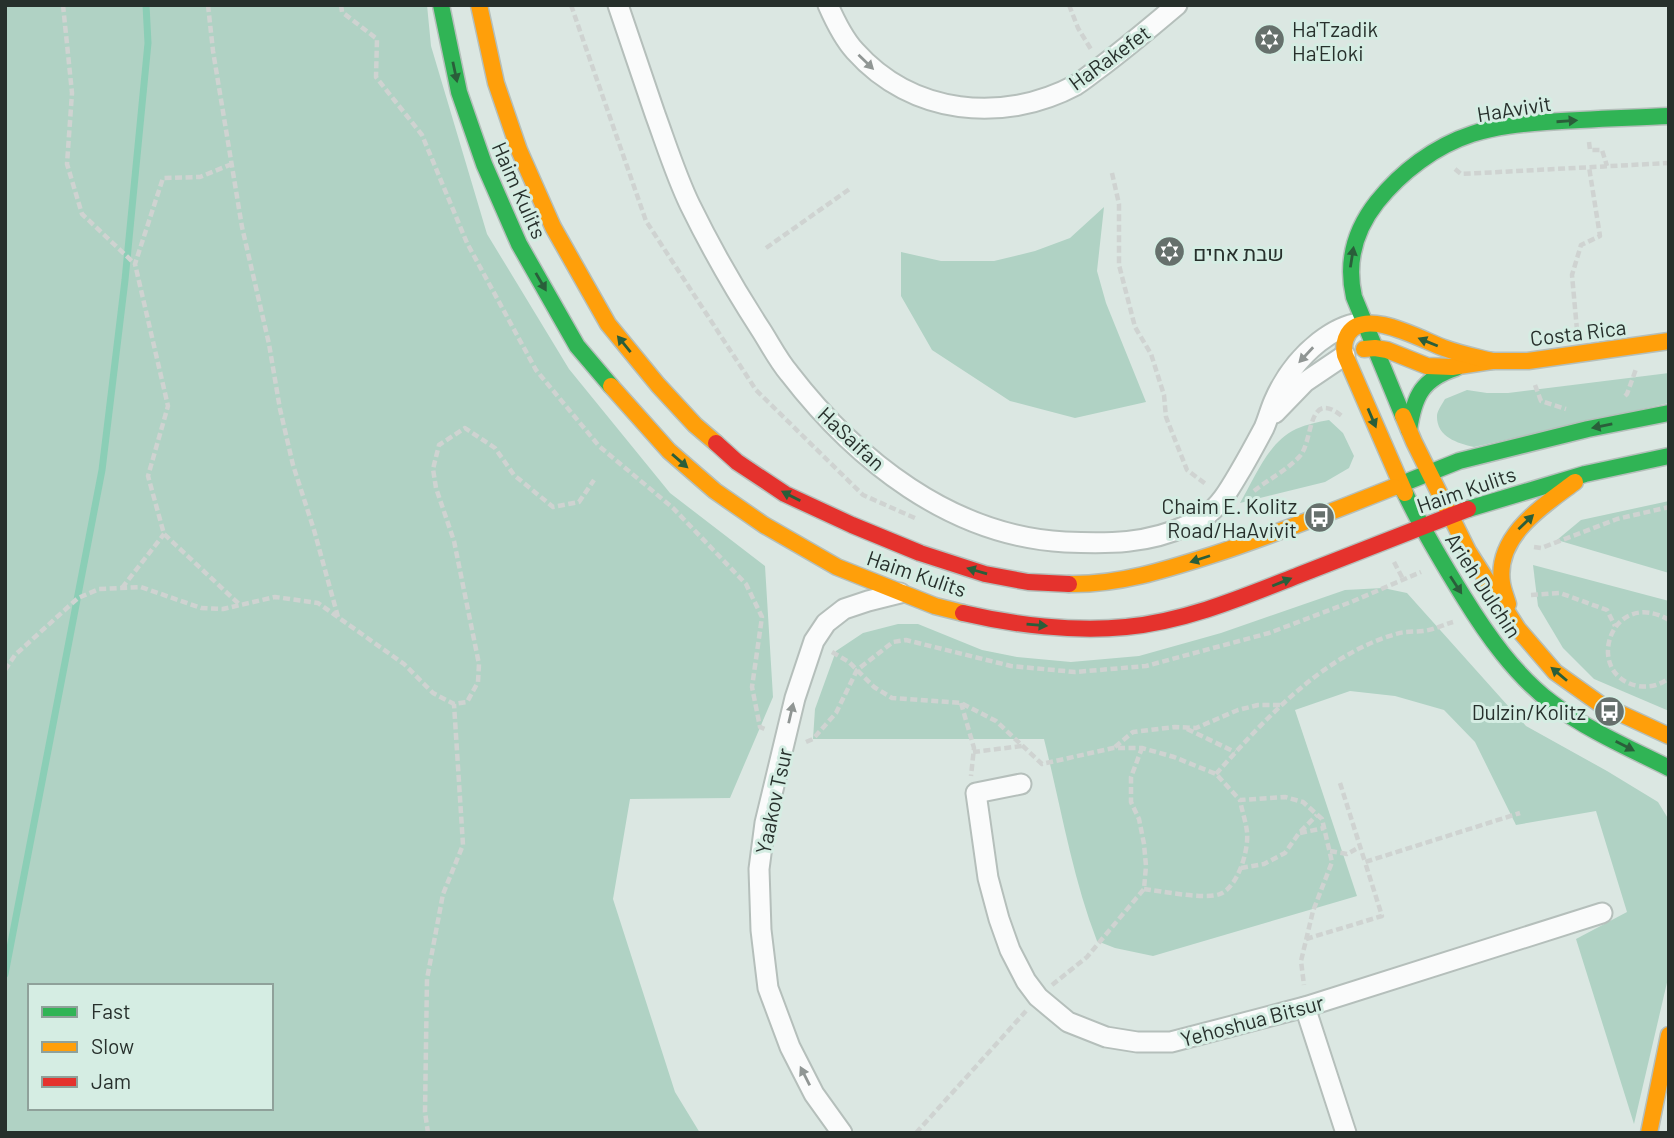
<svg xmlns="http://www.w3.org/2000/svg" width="1674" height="1138" font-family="Barlow,Heebo,sans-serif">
	<rect width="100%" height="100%" fill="#dbe7e2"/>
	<g fill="#b0d2c4" fill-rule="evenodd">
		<path d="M5 5H427L431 46 487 234 569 369 670 493 765 566 773 697 730 798 630 799 613 899 675 1092 700 1133H5ZM30 986H271V1108H30Z"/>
		<polygon points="1104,207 1097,271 1106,303 1146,402 1075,418 1010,401 932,350 901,296 901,252 941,261 994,261 1035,251 1070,238"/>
		<path d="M1669 373V403L1474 447C1457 443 1436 437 1437 415 1438 410 1442 404 1445 399L1467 390 1487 393H1508Z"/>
		<path d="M1329 420 1343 433 1354 456 1349 468 1325 482 1240 503C1255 478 1268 442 1296 429 1307 424 1318 422 1329 420Z"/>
		<polygon points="1669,501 1669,573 1557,540 1581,520"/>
		<polygon points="1533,565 1669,601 1669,711 1594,679 1563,648 1538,606"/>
		<path d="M1383 588 1407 593 1526 726 1607 771 1658 802 1669 820V974L1634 1124 1576 939 1627 912 1596 811 1516 825 1475 742 1444 710 1395 696 1350 691 1295 710 1357 896 1153 956 1115 948 1097 941C1072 876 1061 807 1044 739H813L815 709 836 651 863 633 898 624H918L982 650 1017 657 1071 662 1139 656 1221 633 1345 590Z"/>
	</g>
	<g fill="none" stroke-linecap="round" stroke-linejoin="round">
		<polyline stroke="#8bceb6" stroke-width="7" points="5,974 102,470 125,280 148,43 146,5"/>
		<defs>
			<g id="street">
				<path d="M618 5C630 41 643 78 655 114 666 144 676 176 690 205 711 248 735 290 761 330 770 344 778 360 789 373 856 460 951 536 1065 542 1108 544 1148 544 1188 525 1193 523 1199 521 1204 517 1220 506 1229 490 1239 473 1248 458 1256 443 1264 428 1268 419 1270 410 1274 401 1284 378 1300 357 1319 342 1332 332 1344 325 1360 323"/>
				<path d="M828 5C835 21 843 38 855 51 912 115 1003 124 1076 85 1084 80 1091 74 1098 69 1125 49 1151 27 1177 5"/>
				<polyline points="1275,413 1305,382 1345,355"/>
				<polyline points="1021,784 976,793 988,878 999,919 1010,950 1026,981 1038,997 1068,1022 1106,1037 1137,1042 1171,1042 1305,1007 1602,913"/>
				<polyline points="1305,1007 1346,1133"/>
				<polyline points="842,1133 814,1094 790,1047 768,988 761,930 759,869 765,823 795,698 814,641 826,623 844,609 868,601 900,593"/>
			</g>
			<g id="fast">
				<polyline points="441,5 459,92 484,164 519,244 577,346 611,386"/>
				<path d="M1403 416 1354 297C1346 262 1355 230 1377 202 1401 172 1435 146 1472 134 1496 126 1521 124 1546 122 1587 119 1628 118 1669 116"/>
				<path d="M1409 430C1414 396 1422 379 1456 368"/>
				<polyline points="1394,487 1459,461 1588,429 1669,413"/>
				<path d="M1405 493C1422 529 1442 562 1463 596 1487 635 1515 675 1552 703 1587 730 1629 748 1669 768"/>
				<polyline points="1468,509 1585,474 1669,456"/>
			</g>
			<g id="slow">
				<polyline points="479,5 496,83 519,150 553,227 608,324 658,385 695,425 716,443"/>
				<polyline points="1364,349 1375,348 1387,350 1427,366 1452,367 1492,361 1528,361 1669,341"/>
				<polyline points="611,386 669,451 715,491 764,525 837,567 935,606 963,613"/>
				<polyline points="1403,416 1414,442 1468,551 1518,629 1555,672 1600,704 1669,736"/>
				<path d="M1405 493 1345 355C1343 347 1344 341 1348 334 1365 307 1422 340 1444 348 1460 354 1476 357 1492 361"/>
				<path d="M1069 584C1118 585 1165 570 1212 555 1274 535 1333 511 1394 487"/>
				<path d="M1508 604C1506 597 1503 590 1502 583 1495 536 1543 506 1575 482"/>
				<polyline points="1649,1133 1669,1035"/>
			</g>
			<g id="jam">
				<polyline points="716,443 737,462 785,494 852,525 920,553 985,574 1028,582 1069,584"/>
				<path d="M963 613C1014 625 1074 632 1126 627 1187 621 1243 597 1299 575 1355 553 1412 531 1468 509"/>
			</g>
		</defs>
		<use href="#street" stroke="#b5bfbb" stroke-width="23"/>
		<use href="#fast" stroke="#b5bfbb" stroke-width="19"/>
		<use href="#slow" stroke="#b5bfbb" stroke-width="19"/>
		<use href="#jam" stroke="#b5bfbb" stroke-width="19"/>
		<g stroke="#cfd3d1" stroke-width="4.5" stroke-dasharray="7 3.5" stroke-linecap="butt">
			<polyline points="63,5 72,93 67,164 82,214 135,264"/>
			<polyline points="208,5 213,51 242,227 269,344 280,409 293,465 314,530 338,617"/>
			<polyline points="341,5 342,12 377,39 376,77 422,135 467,243 536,370 599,446 673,508 746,584 762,617 752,687 760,727 767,730"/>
			<polyline points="571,5 646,221 756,390 863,495 917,519"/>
			<polyline points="1069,5 1078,28 1092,51"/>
			<polyline points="1589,142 1590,150 1602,150 1607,166"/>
			<polyline points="232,164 200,177 163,178 135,264 168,406 148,476 164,534 240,605"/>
			<polyline points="1455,169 1461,174 1669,163"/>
			<polyline points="1112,173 1119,204 1119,265 1135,327 1151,354 1164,395 1166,417 1187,470 1207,485"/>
			<polyline points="766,248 851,188"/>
			<polyline points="1577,330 1572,275 1581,245 1600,236 1589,167"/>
			<polyline points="1535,385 1541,401 1566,409"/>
			<polyline points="1625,396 1627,394 1636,369"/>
			<path d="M1254 491C1269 479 1287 470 1299 457 1314 443 1306 386 1343 417"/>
			<polyline points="1534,547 1541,548 1617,519 1669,507"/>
			<polyline points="1394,562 1403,579"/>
			<polyline points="122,588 164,534"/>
			<polyline points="1531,595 1560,593 1607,610 1615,626"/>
			<path d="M1669 620C1611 586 1582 675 1638 686 1650 688 1660 685 1669 678"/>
			<polyline points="832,652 849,662 874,687 892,698 961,703 996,721 1042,764 1113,748 1142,748 1174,757 1216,774 1240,800 1285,797 1303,802 1322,819 1332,862 1313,911 1301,961 1304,985"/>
			<polyline points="5,670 15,655 78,598 99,589 141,587 201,608 223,609 275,597 318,603 404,664 433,693 454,704 467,702 478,682 479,664 454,541 436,488 433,469 439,445 465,428 495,448 514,475 553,507 579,502 594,480"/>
			<polyline points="961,703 974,748 971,776"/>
			<polyline points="1187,729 1235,752"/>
			<polyline points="806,742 813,739 836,713 857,670 893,642 906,640 1011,666 1075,672 1146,666 1269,633 1351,602 1421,572"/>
			<polyline points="1115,747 1133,732 1175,727 1196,728 1238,710 1258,705 1281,705"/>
			<polyline points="973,752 1022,746"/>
			<path d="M1216 774C1265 719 1323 655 1396 634 1404 631 1414 632 1423 631 1433 630 1443 625 1453 622"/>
			<polyline points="1340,783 1365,862"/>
			<polyline points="1300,833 1324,828"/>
			<polyline points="1330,851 1347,854 1356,849"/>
			<polyline points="1241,868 1264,864 1285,853 1299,833 1317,815"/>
			<path d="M1144 889C1161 891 1205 900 1220 894 1238 887 1249 850 1247 832 1246 822 1242 811 1240 800"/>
			<polyline points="1306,939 1382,916 1365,862 1520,813"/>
			<polyline points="1052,985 1087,957 1144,889 1146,866 1144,844 1139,819 1131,802 1131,777 1142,748"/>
			<polyline points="428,1133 425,1112 427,979 443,894 463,845 454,704"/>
			<polyline points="916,1133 1026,1011"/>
		</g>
		<use href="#street" stroke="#fafbfb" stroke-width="19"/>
		<use href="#fast" stroke="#30b455" stroke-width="16"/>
		<use href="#slow" stroke="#ff9f0a" stroke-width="16"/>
		<use href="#jam" stroke="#e5322d" stroke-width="16"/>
	</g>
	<defs><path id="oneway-solid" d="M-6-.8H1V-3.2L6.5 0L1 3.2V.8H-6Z" transform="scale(1.75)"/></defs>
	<g fill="#909694">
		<use href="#oneway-solid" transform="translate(866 62) rotate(44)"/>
		<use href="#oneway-solid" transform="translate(1306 355) rotate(133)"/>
		<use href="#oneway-solid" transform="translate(791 713) rotate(-77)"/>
		<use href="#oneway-solid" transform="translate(805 1076) rotate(-117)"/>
	</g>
	<g fill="#2a5e3a">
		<use href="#oneway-solid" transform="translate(455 72) rotate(78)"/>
		<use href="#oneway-solid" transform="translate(1567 121) rotate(-4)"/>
		<use href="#oneway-solid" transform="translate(1352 257) rotate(-81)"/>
		<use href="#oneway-solid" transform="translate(541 282) rotate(60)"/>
		<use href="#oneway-solid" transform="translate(1428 342) rotate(-158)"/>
		<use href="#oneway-solid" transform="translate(624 344) rotate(-129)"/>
		<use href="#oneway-solid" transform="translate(1372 418) rotate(67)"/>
		<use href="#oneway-solid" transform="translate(1602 426) rotate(169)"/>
		<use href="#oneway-solid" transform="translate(680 461) rotate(41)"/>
		<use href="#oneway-solid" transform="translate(791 496) rotate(-153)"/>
		<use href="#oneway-solid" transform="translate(1526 522) rotate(-44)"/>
		<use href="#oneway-solid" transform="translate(1200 559) rotate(162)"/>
		<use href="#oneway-solid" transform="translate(977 571) rotate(-164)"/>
		<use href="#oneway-solid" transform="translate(1282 582) rotate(-22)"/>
		<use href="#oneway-solid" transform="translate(1456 585) rotate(57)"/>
		<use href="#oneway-solid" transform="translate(1037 625) rotate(5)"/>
		<use href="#oneway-solid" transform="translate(1559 674) rotate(-140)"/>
		<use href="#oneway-solid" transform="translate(1625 746) rotate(27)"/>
	</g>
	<defs>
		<symbol id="synagogue-disc" viewBox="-11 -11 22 22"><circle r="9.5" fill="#66706c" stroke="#d5ede3"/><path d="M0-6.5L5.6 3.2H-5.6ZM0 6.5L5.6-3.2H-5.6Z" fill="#fff"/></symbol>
		<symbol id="bus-disc" viewBox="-11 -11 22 22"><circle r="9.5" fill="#66706c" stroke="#d5ede3"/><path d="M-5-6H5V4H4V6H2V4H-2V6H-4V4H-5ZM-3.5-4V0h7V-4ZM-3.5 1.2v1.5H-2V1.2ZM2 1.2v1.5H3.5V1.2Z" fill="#fff"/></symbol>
	</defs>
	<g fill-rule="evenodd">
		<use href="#synagogue-disc" x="1252" y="22" width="35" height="35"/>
		<use href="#synagogue-disc" x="1152" y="234" width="35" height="35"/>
		<use href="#bus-disc" x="1302" y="500" width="35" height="35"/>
		<use href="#bus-disc" x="1592" y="694" width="35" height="35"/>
	</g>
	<g text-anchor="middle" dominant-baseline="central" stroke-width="6" stroke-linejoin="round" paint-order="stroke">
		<g font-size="21" fill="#27302c" stroke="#d5ede3" text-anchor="start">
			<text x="1292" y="28">Ha'Tzadik<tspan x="1292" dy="24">Ha'Eloki</tspan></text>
			<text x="1193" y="252">שבת אחים</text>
			<text x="1297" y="505" text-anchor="end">Chaim E. Kolitz<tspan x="1297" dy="24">Road/HaAvivit</tspan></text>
			<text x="1586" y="711" text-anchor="end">Dulzin/Kolitz</text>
		</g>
		<g font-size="21" fill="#27302c" stroke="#d5ede3">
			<text transform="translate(1109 57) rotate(-36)">HaRakefet</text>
			<text transform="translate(1514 108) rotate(-9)">HaAvivit</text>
			<text transform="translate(520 190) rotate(66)">Haim Kulits</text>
			<text transform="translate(1578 332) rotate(-7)">Costa Rica</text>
			<text transform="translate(852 438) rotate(43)">HaSaifan</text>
			<text transform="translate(1466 489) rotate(-19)">Haim Kulits</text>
			<text transform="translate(917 573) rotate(19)">Haim Kulits</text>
			<text transform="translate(1484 585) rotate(57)">Arieh Dulchin</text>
			<text transform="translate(773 801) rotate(-78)">Yaakov Tsur</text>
			<text transform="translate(1252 1020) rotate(-15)">Yehoshua Bitsur</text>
		</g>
	</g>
	<rect width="1674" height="1138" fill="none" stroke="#27302c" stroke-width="14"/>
	<rect x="28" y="984" width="245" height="126" fill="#d5ede3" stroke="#8fa19a" stroke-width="2"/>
	<rect x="42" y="1007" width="35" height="10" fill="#30b455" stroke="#8fa19a" stroke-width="2"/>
	<text x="91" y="1019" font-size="21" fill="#27302c">Fast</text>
	<rect x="42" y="1042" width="35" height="10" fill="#ff9f0a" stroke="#8fa19a" stroke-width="2"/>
	<text x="91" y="1054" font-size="21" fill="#27302c">Slow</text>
	<rect x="42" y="1077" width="35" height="10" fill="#e5322d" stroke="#8fa19a" stroke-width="2"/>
	<text x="91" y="1089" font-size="21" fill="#27302c">Jam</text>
</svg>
